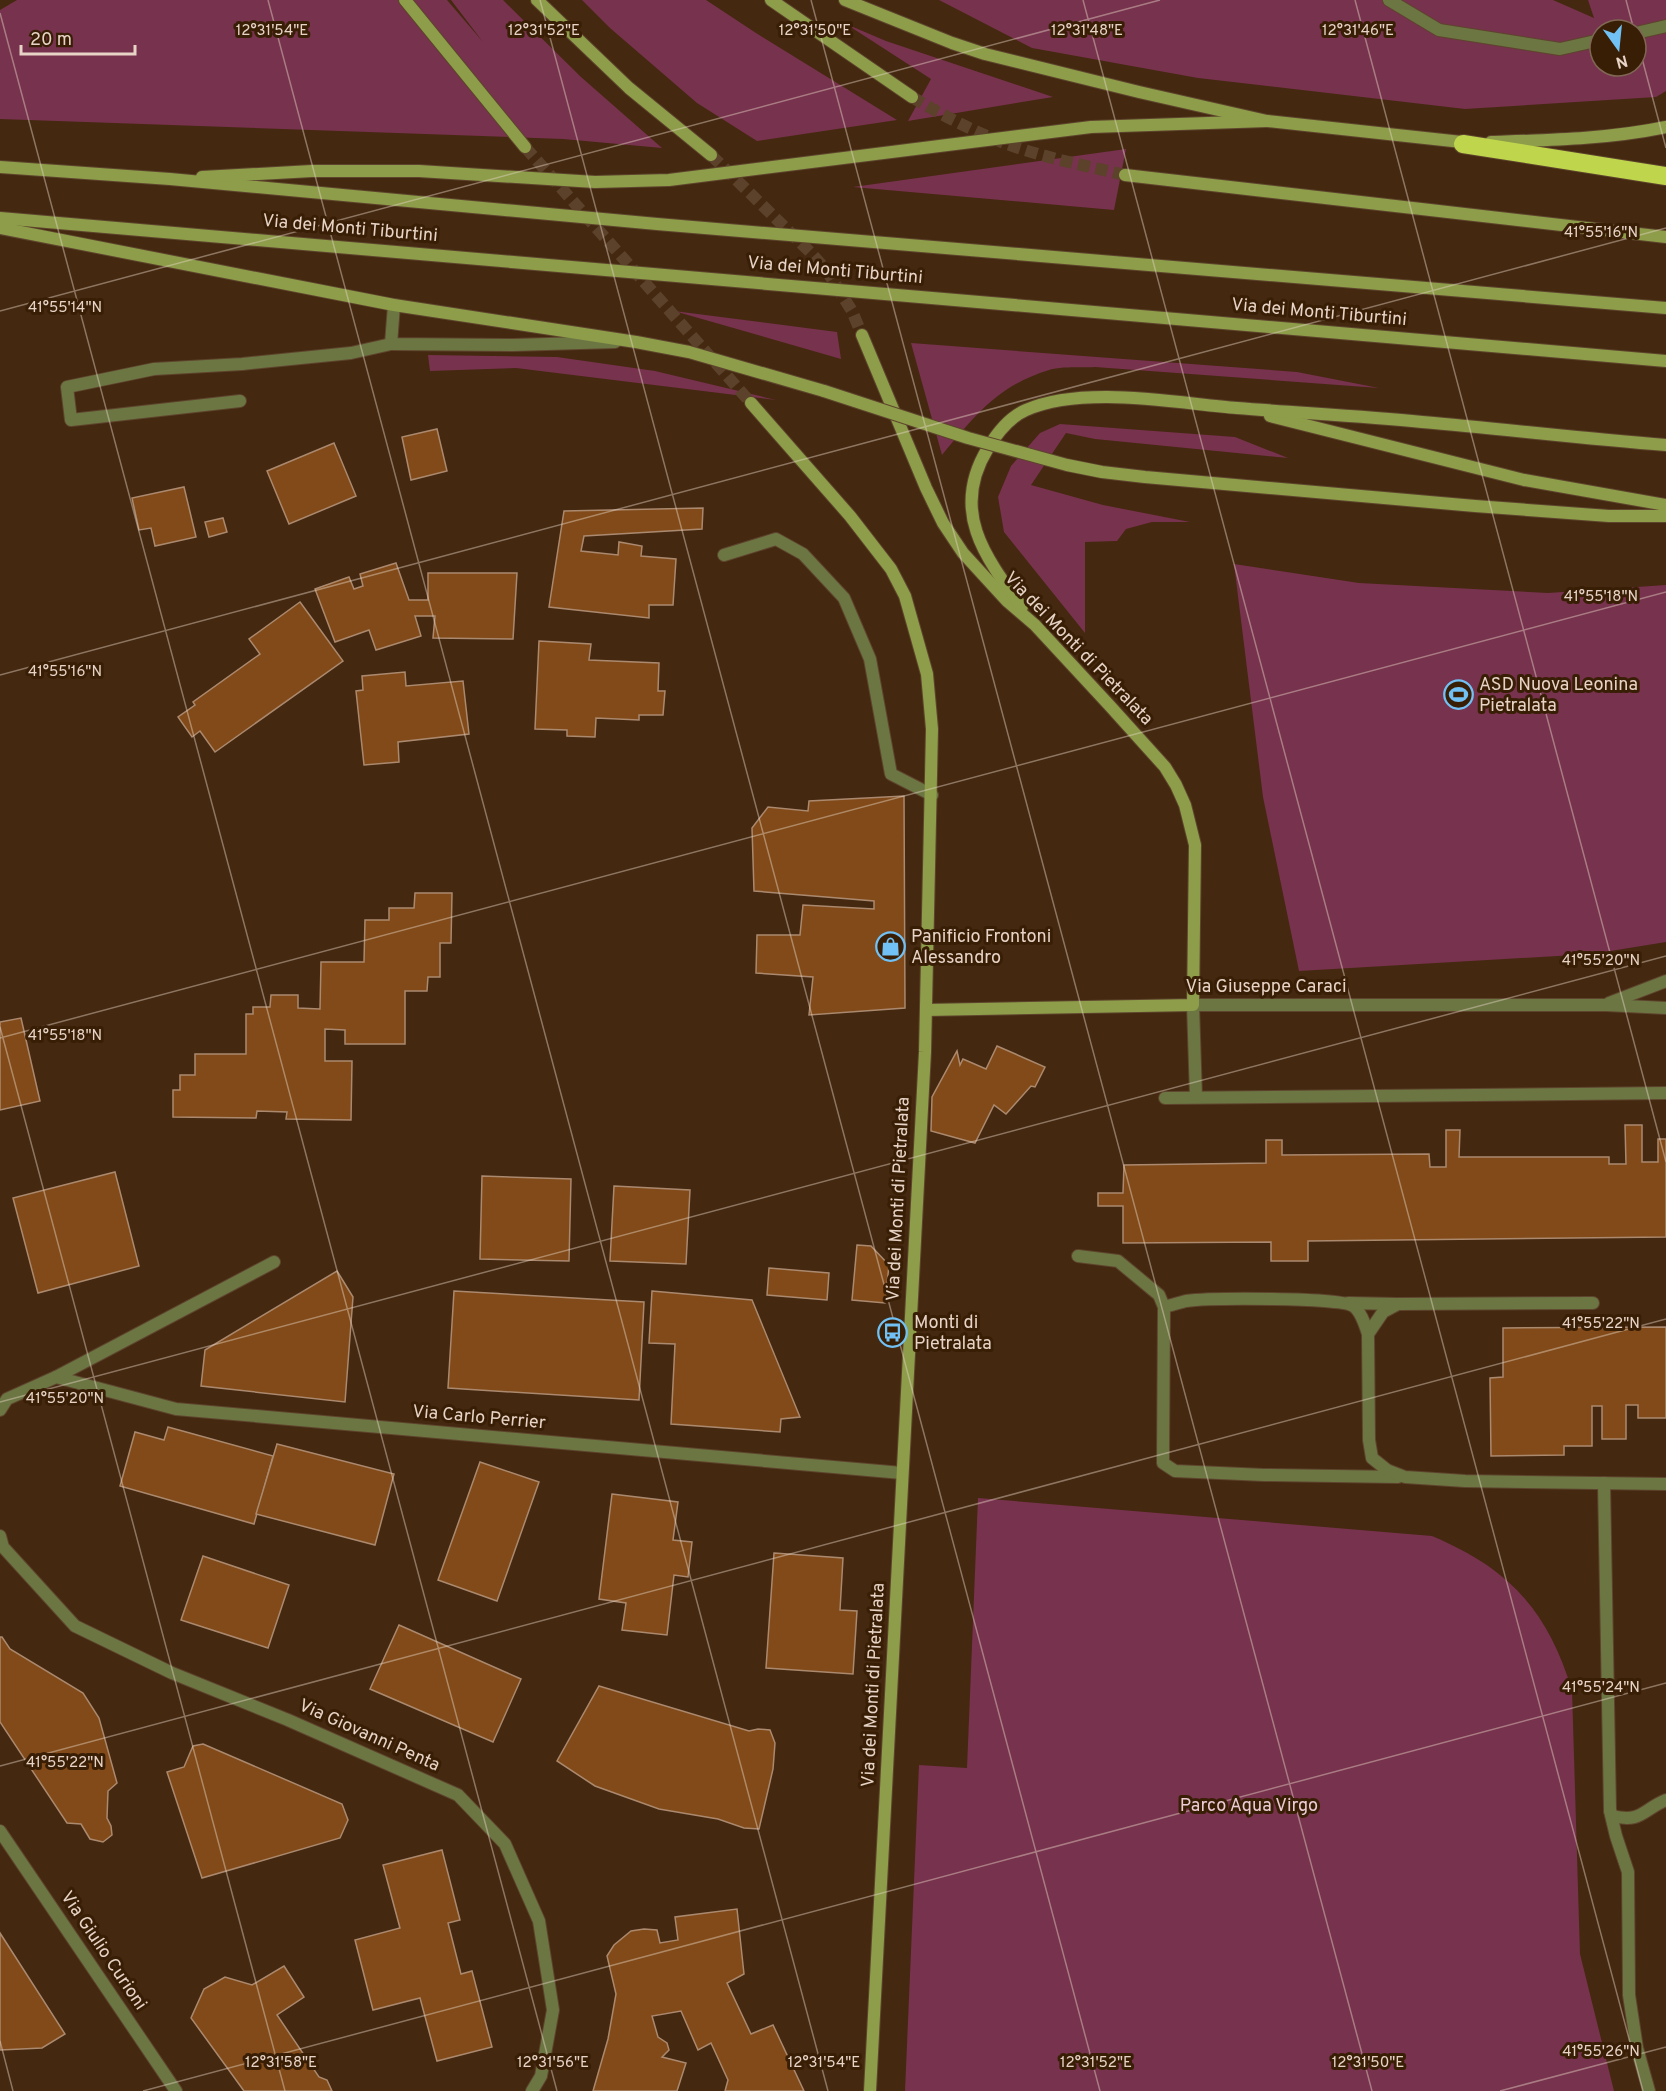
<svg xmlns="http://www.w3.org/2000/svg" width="1666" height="2091" font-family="Overpass,sans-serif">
	<rect width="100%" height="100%" fill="#442810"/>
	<g fill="#77324d" fill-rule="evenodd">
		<polygon points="17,0 447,0 483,42 451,0 503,0 581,77 662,148 563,139 0,119 0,10"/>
		<polygon points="582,0 706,0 756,33 897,120 757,141 697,103 610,28"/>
		<path d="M939 0H1553L1594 18 1588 0H1666V91L1656 97 1465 109 1198 78 1032 48ZM1600 30H1636V66H1600Z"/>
		<polygon points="846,24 886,41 1053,97 908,121 931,79"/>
		<polygon points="1126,149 1114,210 853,187"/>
		<polygon points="674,311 837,332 841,359"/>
		<path d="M911 343 1297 372 1379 388 1095 367C1081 368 1062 366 1049 370 997 386 975 416 942 455Z"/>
		<polygon points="428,355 557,357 655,371 776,400 516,368 430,371"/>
		<polygon points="1060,424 1235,437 1288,458 1095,439 1066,433 1031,485 1103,505 1190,522 1152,522 1126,529 1117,541 1085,542 1085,633 1004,532 998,497 1011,466 1040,433"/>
		<polygon points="1234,564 1359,583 1548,593 1666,585 1666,942 1592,954 1299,971 1263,797"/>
		<path d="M978 1498 1432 1536C1510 1569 1547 1610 1572 1690L1580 1954 1614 2091H905L919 1765 967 1768Z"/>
	</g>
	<g fill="#814a18" stroke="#ab896f" stroke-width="1.5">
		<polygon points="437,429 447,471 411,480 402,437"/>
		<polygon points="334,443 356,496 289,524 267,471"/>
		<polygon points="184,487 196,537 155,546 151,528 139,530 132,498"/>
		<polygon points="703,508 702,529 584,536 581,551 618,555 619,542 642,546 641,556 676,559 673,605 649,605 649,618 549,607 564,511"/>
		<polygon points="223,518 227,532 209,537 205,522"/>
		<polygon points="396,563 409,600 428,600 428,573 517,573 513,639 433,638 435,616 415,616 421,636 376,650 369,630 335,642 315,589 349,577 354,589 363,586 360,574"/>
		<polygon points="300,602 343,661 215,752 200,731 192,737 178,717 195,705 193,702 260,654 249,639"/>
		<polygon points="539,641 591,644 589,660 659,663 658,691 665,691 663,715 639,715 639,720 596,718 595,737 567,736 567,730 535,729"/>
		<polygon points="405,672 406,686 463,681 469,734 398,742 399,762 364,765 356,691 363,690 362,676"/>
		<polygon points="904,796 905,1008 809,1015 813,977 756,973 757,935 800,935 803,905 874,909 874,901 754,891 752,828 768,807 808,811 809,801"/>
		<polygon points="415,893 452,893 451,943 440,943 440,977 428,977 427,991 405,991 405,1044 345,1044 345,1030 325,1029 325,1061 352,1061 351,1120 286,1119 287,1112 257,1111 256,1118 173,1117 173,1090 180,1090 180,1075 195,1075 195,1054 246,1054 246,1014 253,1014 253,1007 270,1007 271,995 298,995 298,1008 320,1009 321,962 364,962 365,920 389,920 389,908 414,908"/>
		<polygon points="21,1018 40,1101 0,1110 0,1022"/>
		<polygon points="997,1046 1045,1067 1035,1087 1031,1086 1006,1114 994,1105 975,1143 931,1131 932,1097 957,1051 960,1065 963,1059 986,1069"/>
		<polygon points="1625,1125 1642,1125 1642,1162 1658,1162 1658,1139 1666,1139 1666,1237 1308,1241 1308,1261 1271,1261 1271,1242 1123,1243 1123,1206 1098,1206 1098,1193 1123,1193 1124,1165 1266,1163 1266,1140 1282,1140 1282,1155 1429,1154 1430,1167 1446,1167 1446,1130 1460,1130 1459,1157 1609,1157 1609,1164 1626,1164"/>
		<polygon points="115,1172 139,1266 38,1293 13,1198"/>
		<polygon points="482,1176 571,1179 569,1261 480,1259"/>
		<polygon points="614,1186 690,1190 686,1264 610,1261"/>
		<polygon points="857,1245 871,1246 889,1265 885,1303 852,1300"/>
		<polygon points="769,1268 829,1273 827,1300 767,1295"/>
		<polygon points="337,1271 353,1297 345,1402 201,1386 205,1350"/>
		<polygon points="454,1291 644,1302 639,1400 448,1388"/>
		<polygon points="652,1291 752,1300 800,1417 781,1419 780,1432 671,1424 675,1344 649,1343"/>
		<polygon points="1666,1327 1666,1418 1638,1418 1638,1405 1626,1405 1626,1439 1602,1439 1602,1406 1592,1406 1592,1446 1564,1446 1564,1455 1491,1456 1490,1378 1503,1377 1503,1328"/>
		<polygon points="168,1427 273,1456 254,1524 120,1486 135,1432 164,1440"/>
		<polygon points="277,1444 394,1474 375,1545 256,1514"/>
		<polygon points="480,1462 539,1482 497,1601 438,1580"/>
		<polygon points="612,1494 678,1502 673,1540 692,1542 688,1577 674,1575 667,1635 622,1630 626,1603 599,1599"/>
		<polygon points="774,1553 843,1558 840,1610 857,1611 853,1674 766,1668"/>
		<polygon points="203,1556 289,1585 268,1648 181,1620"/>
		<polygon points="399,1625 521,1679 493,1742 370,1689"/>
		<polygon points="0,1637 2,1637 10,1649 83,1693 99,1718 117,1783 108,1791 107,1818 111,1826 112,1835 103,1842 90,1839 81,1824 67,1823 0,1722"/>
		<polygon points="599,1686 749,1731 758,1729 770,1730 775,1743 773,1769 759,1829 744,1828 718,1819 659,1809 595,1786 557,1761"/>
		<polygon points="203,1744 342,1804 348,1820 340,1838 202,1878 167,1772 184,1767 193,1746"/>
		<polygon points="442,1850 460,1920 448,1923 461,1974 472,1971 492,2047 437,2061 420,1998 373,2010 355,1940 400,1928 383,1865"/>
		<polygon points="737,1909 744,1974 727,1983 751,2034 773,2025 804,2091 725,2091 728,2080 711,2043 698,2050 681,2011 652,2016 658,2037 667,2043 669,2050 662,2057 686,2063 677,2091 593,2091 608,2039 616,1994 607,1956 614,1945 631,1931 644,1929 657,1930 660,1943 678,1940 675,1917"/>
		<polygon points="0,1933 65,2034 42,2048 0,2050"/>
		<polygon points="284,1966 304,1997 277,2015 319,2077 327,2080 332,2091 244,2091 191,2018 204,1989 225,1977 252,1985"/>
	</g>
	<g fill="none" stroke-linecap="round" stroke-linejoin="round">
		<g stroke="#5c422b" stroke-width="12" stroke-dasharray="12 6" stroke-linecap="butt">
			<path d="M912 97C940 114 969 129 999 141 1040 157 1083 165 1125 175"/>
			<polyline points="525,147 751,403"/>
			<polyline points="711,155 810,252 827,271 852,311 862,335"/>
		</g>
		<defs>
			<g id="lane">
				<polyline points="1389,0 1439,30 1560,49 1600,40"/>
				<polyline points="1636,33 1666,26"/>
				<polyline points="394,305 391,344 513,345 615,342"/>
				<polyline points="240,401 71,420 67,387 154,369 242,364 351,353 391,344"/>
				<polyline points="1193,1005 1196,1097"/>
				<polyline points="1165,1098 1666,1093"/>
				<polyline points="1078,1256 1118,1261 1159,1295 1164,1307 1163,1463 1175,1471 1264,1475 1398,1477"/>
				<polyline points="1348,1303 1397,1304"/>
				<polyline points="1593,1303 1398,1304 1383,1312 1368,1334 1369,1440 1372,1458 1387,1470 1405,1477 1465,1481 1666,1484"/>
				<path d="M1164 1307C1171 1305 1179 1303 1186 1301 1207 1298 1340 1297 1353 1306 1361 1311 1365 1325 1368 1334"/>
				<path d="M1604 1483 1610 1810 1612 1816C1642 1823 1642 1810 1666 1800"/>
				<polyline points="1610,1811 1616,1836 1628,1872 1629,1995 1637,2048 1649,2091"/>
			</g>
			<g id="street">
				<polyline points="724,555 776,539 803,554 844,598 870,659 891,774 932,795"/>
				<polyline points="1609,1003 1666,981"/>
				<polyline points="1193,1005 1606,1005 1666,1008"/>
				<polyline points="56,1377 176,1409 902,1473"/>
				<polyline points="0,1410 7,1399 56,1377 274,1262"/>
				<polyline points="0,1536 3,1547 75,1626 172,1673 288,1720 458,1795 505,1844 539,1921 553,2010 541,2076 532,2091"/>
				<polyline points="0,1831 176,2091"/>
			</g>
			<g id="secondary">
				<polyline points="405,0 525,147"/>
				<polyline points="537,0 629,88 711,155"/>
				<polyline points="771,0 912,97"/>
				<polyline points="845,0 952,43 985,54 1139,92 1267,121 1471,143"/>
				<path d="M1491 142C1550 140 1608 139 1666 127"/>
				<polyline points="0,167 170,179 657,224 1666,308"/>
				<polyline points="1125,175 1666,237"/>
				<polyline points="202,177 312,171 419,171 595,182 669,180 1091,127 1267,121"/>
				<polyline points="0,218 1666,361"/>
				<polyline points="0,228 394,305 636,342 689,352 824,391"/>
				<polyline points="862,335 926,488 943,523 963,553 1007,601 1035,625 1110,706 1165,767 1176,785 1185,805 1195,845 1193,1005 926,1010"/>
				<polyline points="751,403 850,516 891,569 905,596 927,674 932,729 925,1052 870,2091"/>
				<polyline points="1270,416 1524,480 1666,505"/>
				<polyline points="1067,465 1102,472 1145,477 1475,506 1609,516 1666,516"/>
				<path d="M1022 607C984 556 950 510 988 448 997 433 1010 417 1026 410 1084 385 1175 403 1237 408 1299 413 1361 416 1422 422 1504 429 1585 439 1666 445"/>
			</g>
			<polyline id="highway" points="1463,144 1666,176"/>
		</defs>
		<use href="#lane" stroke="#5e442d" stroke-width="14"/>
		<use href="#street" stroke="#5e442d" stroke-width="14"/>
		<use href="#secondary" stroke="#5e442d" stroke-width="14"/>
		<use href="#highway" stroke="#5e442d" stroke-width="20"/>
		<use href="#lane" stroke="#6c7643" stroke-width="12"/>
		<use href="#street" stroke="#6c7643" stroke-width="12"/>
		<use href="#secondary" stroke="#8d9d49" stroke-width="12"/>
		<use href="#highway" stroke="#bfd64c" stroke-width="18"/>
		<defs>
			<polyline id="secondary-bridge" points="824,391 968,438 1067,465"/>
		</defs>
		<use href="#secondary-bridge" stroke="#5e442d" stroke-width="14" stroke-linecap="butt"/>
		<use href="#secondary-bridge" stroke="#8d9d49" stroke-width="12"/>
	</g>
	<path fill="none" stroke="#e7d4c6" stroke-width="1.5" stroke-opacity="0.45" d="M268 0 828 2091M540 0 1100 2091M811 0 1372 2091M1083 0 1643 2091M1355 0 1666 1162M1626 0 1634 30M0 13 557 2091M1636 36 1666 148M0 311 1160 0M0 675 1666 228M0 1027 285 2091M0 1038 1666 592M0 1402 1666 956M0 1766 1666 1319M0 2041 13 2091M143 2091 1666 1683M1500 2091 1666 2047"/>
	<defs>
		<symbol id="stadium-ring" viewBox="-11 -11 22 22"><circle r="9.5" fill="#391e06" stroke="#71c1f4" stroke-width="1.5"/><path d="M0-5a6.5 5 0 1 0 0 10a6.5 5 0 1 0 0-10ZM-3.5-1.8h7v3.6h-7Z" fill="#71c1f4"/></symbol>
		<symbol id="shop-ring" viewBox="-11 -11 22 22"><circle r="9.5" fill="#391e06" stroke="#71c1f4" stroke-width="1.5"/><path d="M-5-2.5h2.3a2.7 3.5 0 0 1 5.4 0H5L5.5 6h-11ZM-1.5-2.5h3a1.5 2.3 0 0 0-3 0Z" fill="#71c1f4"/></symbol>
		<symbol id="bus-ring" viewBox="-11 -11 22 22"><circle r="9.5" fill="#391e06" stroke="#71c1f4" stroke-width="1.5"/><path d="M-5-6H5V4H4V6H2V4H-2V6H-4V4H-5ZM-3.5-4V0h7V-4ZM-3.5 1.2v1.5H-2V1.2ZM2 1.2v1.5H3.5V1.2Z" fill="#71c1f4"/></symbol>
	</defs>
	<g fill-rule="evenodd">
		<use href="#stadium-ring" x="1442" y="678" width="33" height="33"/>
		<use href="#shop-ring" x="874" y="930" width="33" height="33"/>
		<use href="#bus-ring" x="876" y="1316" width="33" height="33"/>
	</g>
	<g text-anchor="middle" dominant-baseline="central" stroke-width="6" stroke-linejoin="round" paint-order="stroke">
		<g font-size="18" fill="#e7d4c6" stroke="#391e06">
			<text transform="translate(350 229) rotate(5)">Via dei Monti Tiburtini</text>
			<text transform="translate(835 271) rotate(5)">Via dei Monti Tiburtini</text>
			<text transform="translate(1319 313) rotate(5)">Via dei Monti Tiburtini</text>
			<text transform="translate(1078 649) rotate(46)">Via dei Monti di Pietralata</text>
			<text x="1266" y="987">Via Giuseppe Caraci</text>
			<text transform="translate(899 1199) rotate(-87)">Via dei Monti di Pietralata</text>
			<text transform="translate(479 1418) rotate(5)">Via Carlo Perrier</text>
			<text transform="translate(874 1685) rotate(-87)">Via dei Monti di Pietralata</text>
			<text transform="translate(369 1736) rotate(24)">Via Giovanni Penta</text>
			<text transform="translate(103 1951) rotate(56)">Via Giulio Curioni</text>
		</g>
		<g font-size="18" fill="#e7d4c6" stroke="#391e06" text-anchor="start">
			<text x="1479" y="685">ASD Nuova Leonina<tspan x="1479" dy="21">Pietralata</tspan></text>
			<text x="911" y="937">Panificio Frontoni<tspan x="911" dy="21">Alessandro</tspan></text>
			<text x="914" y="1323">Monti di<tspan x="914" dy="21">Pietralata</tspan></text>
		</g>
		<g font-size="18" fill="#ecccd5" stroke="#391e06">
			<text x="1249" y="1806">Parco Aqua Virgo</text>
		</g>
	</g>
	<g font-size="15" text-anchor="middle" fill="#e7d4c6" stroke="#391e06" stroke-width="6" stroke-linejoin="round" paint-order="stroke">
		<text x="272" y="35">12°31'54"E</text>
		<text x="544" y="35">12°31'52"E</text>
		<text x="815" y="35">12°31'50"E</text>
		<text x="1087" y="35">12°31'48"E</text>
		<text x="1358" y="35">12°31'46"E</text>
		<text x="1601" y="237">41°55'16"N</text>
		<text x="65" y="312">41°55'14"N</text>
		<text x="1601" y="601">41°55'18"N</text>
		<text x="65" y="676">41°55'16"N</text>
		<text x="1601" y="965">41°55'20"N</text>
		<text x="65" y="1040">41°55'18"N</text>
		<text x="1601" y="1328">41°55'22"N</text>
		<text x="65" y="1403">41°55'20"N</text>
		<text x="1601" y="1692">41°55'24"N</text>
		<text x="65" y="1767">41°55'22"N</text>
		<text x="1601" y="2056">41°55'26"N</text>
		<text x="281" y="2067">12°31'58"E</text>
		<text x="553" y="2067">12°31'56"E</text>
		<text x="824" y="2067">12°31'54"E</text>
		<text x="1096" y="2067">12°31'52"E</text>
		<text x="1368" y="2067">12°31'50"E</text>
	</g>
	<g transform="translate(1618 48) rotate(165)"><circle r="28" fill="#391e06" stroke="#7f6753" stroke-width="1.5"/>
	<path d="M0-4.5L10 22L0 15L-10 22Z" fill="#71c1f4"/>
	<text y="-9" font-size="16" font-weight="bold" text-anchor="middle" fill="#e7d4c6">N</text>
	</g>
	<path d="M21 45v9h114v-9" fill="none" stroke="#e7d4c6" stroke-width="3"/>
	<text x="30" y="45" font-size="18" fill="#e7d4c6" stroke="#391e06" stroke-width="4.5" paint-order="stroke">20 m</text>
</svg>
